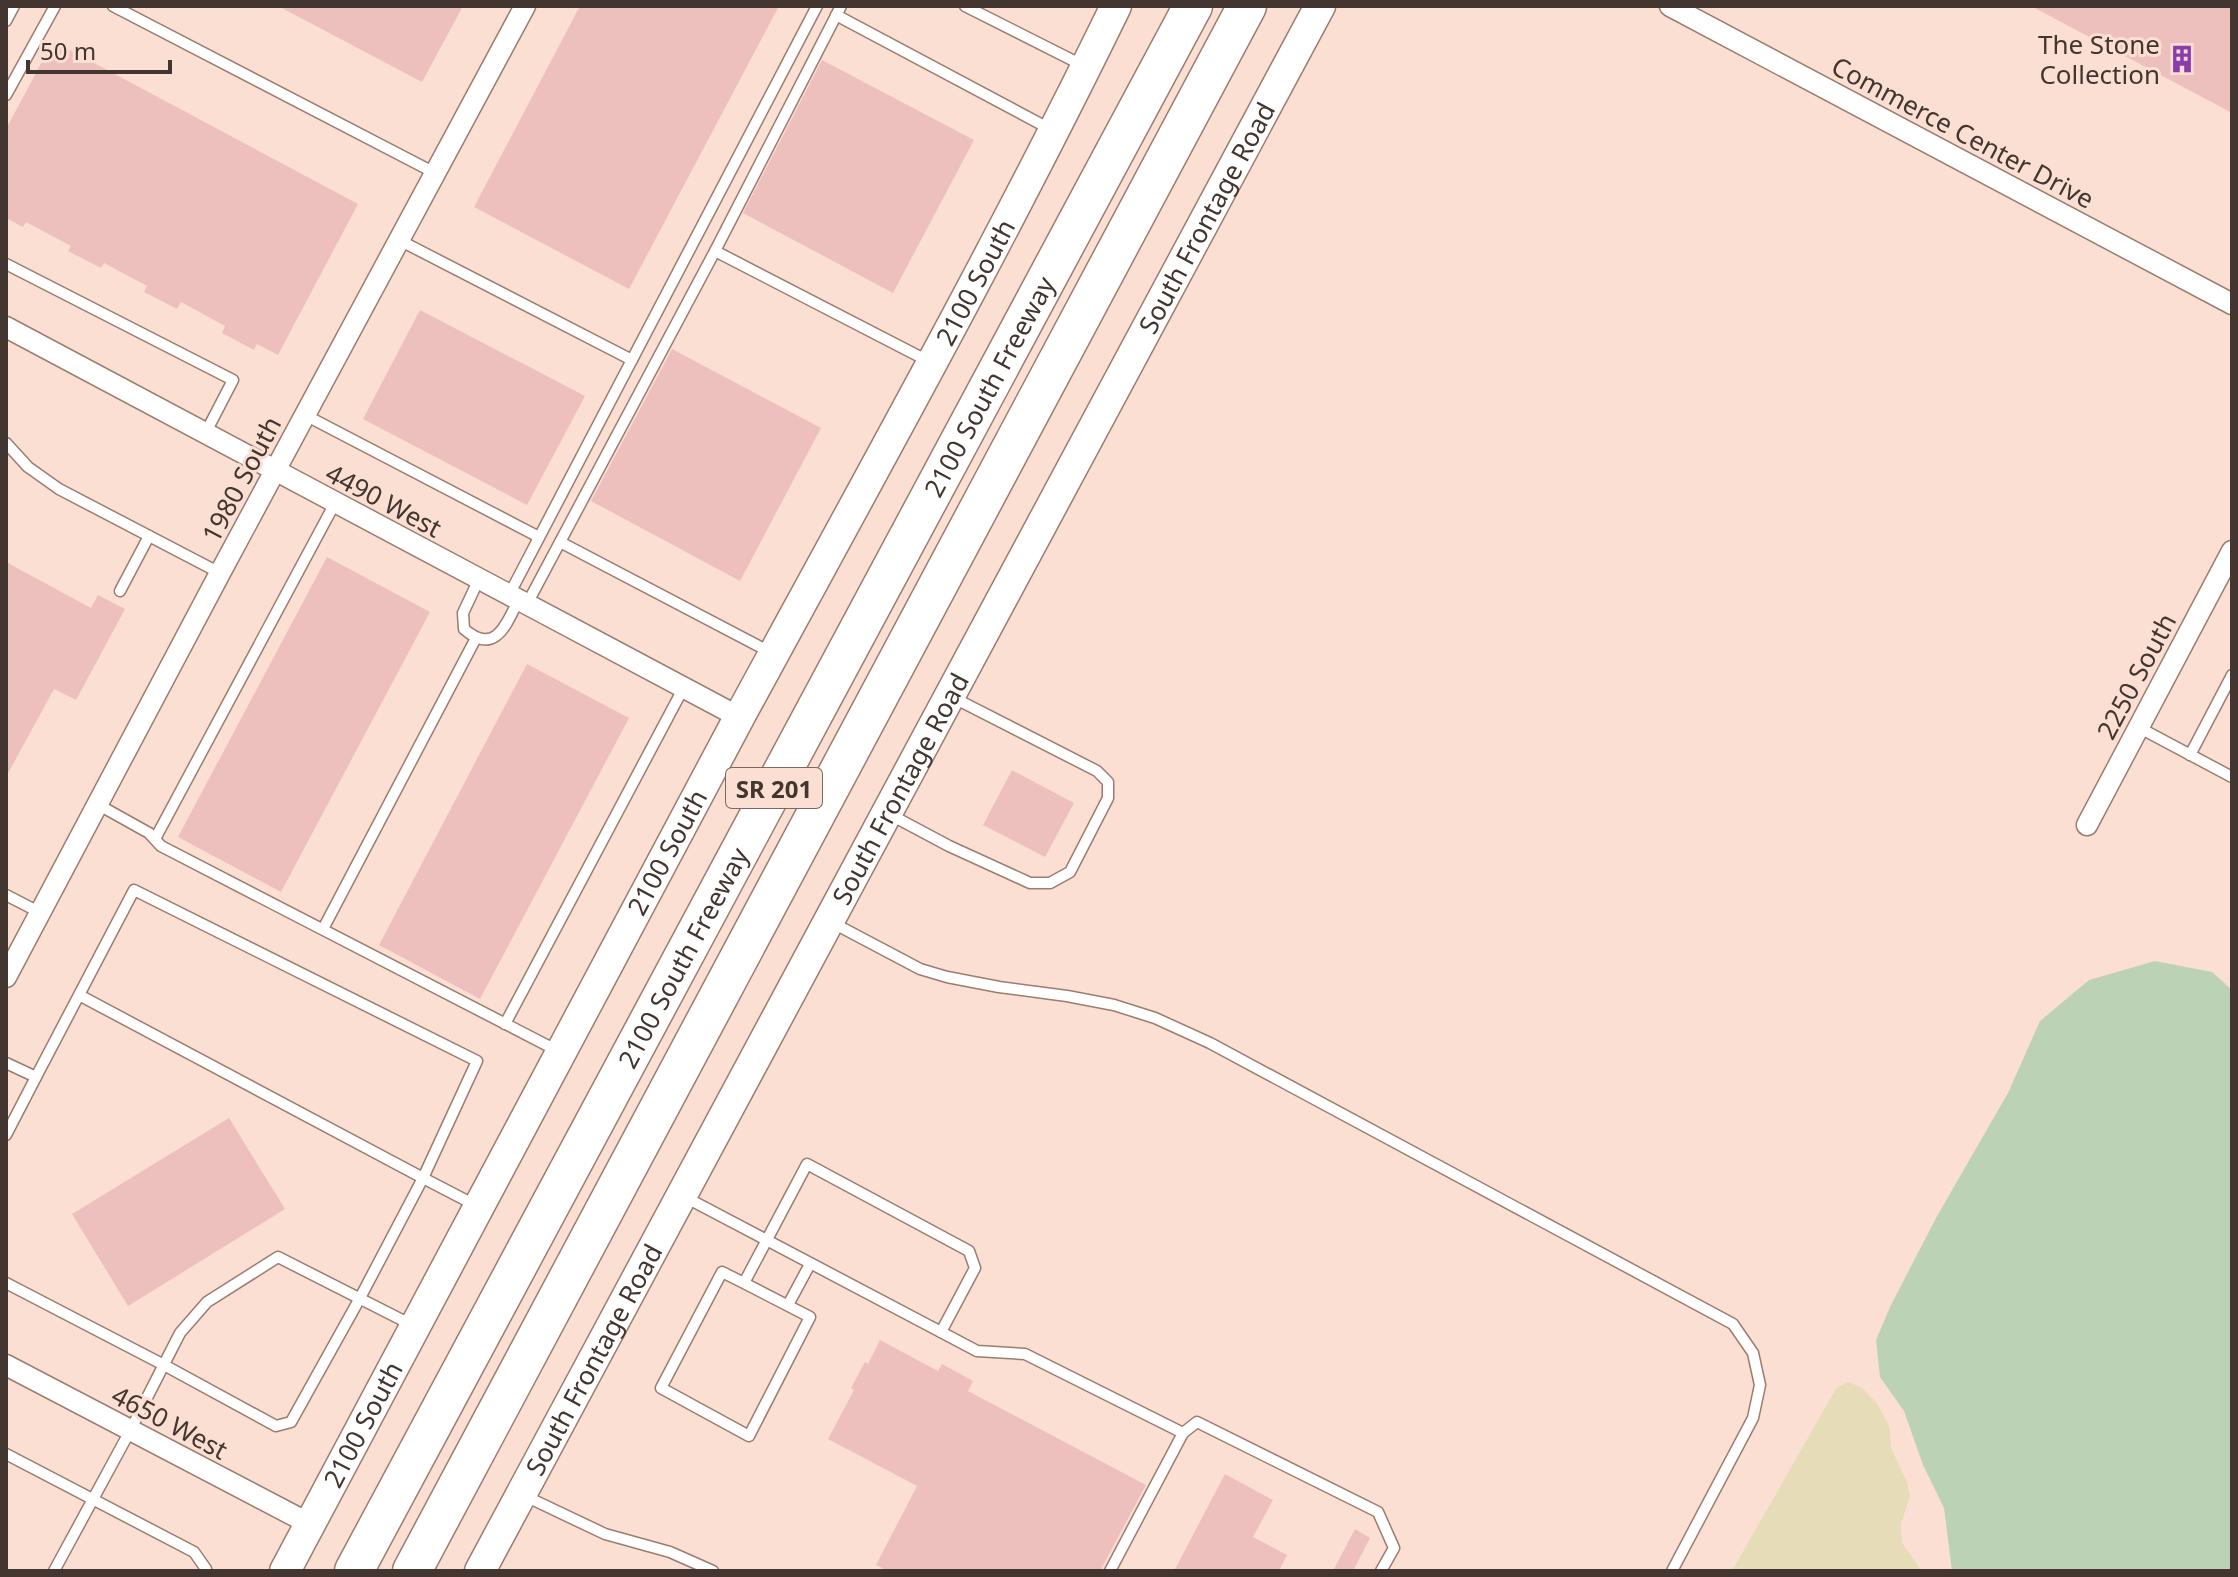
<svg xmlns="http://www.w3.org/2000/svg" width="2238" height="1577" font-family="'Noto Sans',sans-serif">
	<rect width="100%" height="100%" fill="#fbdfd3"/>
	<polygon fill="#bcd2b5" points="2155,961 2212,972 2232,990 2232,1571 1952,1571 1944,1508 1923,1465 1904,1411 1880,1377 1876,1340 1890,1307 1936,1218 2008,1093 2040,1021 2089,980"/>
	<polygon fill="#e6dcb7" points="1849,1382 1862,1388 1877,1403 1889,1426 1891,1448 1907,1482 1910,1496 1901,1524 1902,1543 1922,1571 1732,1571 1837,1387"/>
	<g fill="#edc0bd">
		<polygon points="278,6 463,6 422,82"/>
		<polygon points="580,6 779,6 629,289 474,207"/>
		<polygon points="2031,6 2232,6 2232,113"/>
		<polygon points="53,41 358,204 278,355 257,344 254,350 222,333 225,326 181,302 177,309 144,292 147,286 104,263 101,268 68,251 71,246 26,222 23,227 6,218 6,129"/>
		<polygon points="822,60 974,140 893,293 743,213"/>
		<polygon points="420,310 585,396 527,505 363,419"/>
		<polygon points="672,349 821,428 740,581 591,501"/>
		<polygon points="327,557 430,612 281,892 178,837"/>
		<polygon points="6,562 91,608 98,595 125,609 76,700 54,689 6,777"/>
		<polygon points="527,664 629,718 480,999 379,945"/>
		<polygon points="1012,770 1074,803 1045,857 983,825"/>
		<polygon points="229,1118 285,1209 128,1306 72,1214"/>
		<polygon points="880,1340 938,1371 942,1364 973,1381 968,1391 1146,1485 1100,1571 888,1571 876,1565 917,1486 828,1439 854,1390 851,1388 865,1362 868,1364"/>
		<polygon points="1225,1474 1273,1500 1253,1537 1287,1555 1279,1571 1174,1571"/>
		<polygon points="1355,1529 1370,1538 1353,1571 1333,1571"/>
	</g>
	<g fill="none" stroke-linecap="round" stroke-linejoin="round">
		<defs>
			<g id="lane">
				<polyline points="113,6 435,173"/>
				<polyline points="965,6 1084,66"/>
				<polyline points="836,15 1050,129"/>
				<polyline points="6,21 14,6"/>
				<polyline points="6,95 55,6"/>
				<polyline points="399,240 632,360"/>
				<polyline points="715,251 930,362"/>
				<polyline points="6,264 233,380 205,434"/>
				<polyline points="305,415 539,537"/>
				<polyline points="6,443 28,467 59,489 220,573"/>
				<polyline points="560,542 772,653"/>
				<path d="M479 579 463 613 464 629C495 656 506 625 518 601"/>
				<polyline points="120,591 149,536"/>
				<polyline points="509,595 817,6"/>
				<polyline points="527,604 715,251 841,6"/>
				<polyline points="2138,727 2232,777"/>
				<polyline points="2190,755 2232,675"/>
				<polyline points="97,804 149,833 161,846 556,1050"/>
				<polyline points="889,814 949,846 1030,883 1050,883 1070,872 1108,798 1108,782 1097,771 954,698"/>
				<polyline points="155,839 335,503"/>
				<polyline points="6,895 39,912"/>
				<polyline points="833,923 920,969 947,977 999,987 1067,996 1114,1005 1155,1018 1210,1043 1733,1324 1753,1353 1760,1385 1753,1418 1672,1571"/>
				<polyline points="323,929 476,638"/>
				<polyline points="505,1024 684,687"/>
				<polyline points="6,1063 36,1077 6,1135"/>
				<polyline points="36,1077 134,890 477,1061 423,1178 79,995"/>
				<polyline points="683,1196 941,1332 975,1268 969,1251 807,1164 744,1283 722,1272 661,1388 749,1436 810,1317 744,1283"/>
				<polyline points="6,1283 164,1365 276,1426 291,1422 360,1298 423,1178 475,1205"/>
				<polyline points="788,1305 810,1264"/>
				<polyline points="941,1332 977,1351 1025,1354 1183,1433 1110,1571"/>
				<polyline points="1183,1433 1197,1422 1378,1512 1394,1548 1381,1571"/>
				<polyline points="6,1454 194,1552 206,1569 205,1571"/>
				<polyline points="523,1495 605,1534 670,1552 713,1571"/>
				<polyline points="54,1571 130,1431 180,1333 207,1302 278,1257 410,1324"/>
			</g>
			<g id="street">
				<polyline points="1670,6 2232,304"/>
				<polyline points="6,327 739,717"/>
				<polyline points="2087,825 2232,551"/>
				<polyline points="6,977 220,573 525,6"/>
				<polyline points="6,1365 310,1524"/>
			</g>
			<g id="secondary">
				<path id="s1" d="M285 1571C436 1285 587 999 741 714 868 480 999 246 1116 6"/>
				<path id="s2" d="M480 1571 1320 6"/>
			</g>
			<g id="highway">
				<path id="s3" d="M354 1571 1193 6"/>
				<polyline points="412,1571 1247,6"/>
			</g>
		</defs>
		<use href="#lane" stroke="#9c7c6e" stroke-width="13"/>
		<use href="#street" stroke="#9c7c6e" stroke-width="23"/>
		<use href="#secondary" stroke="#9c7c6e" stroke-width="33"/>
		<use href="#highway" stroke="#9c7c6e" stroke-width="41"/>
		<use href="#lane" stroke="#fff" stroke-width="10"/>
		<use href="#street" stroke="#fff" stroke-width="20"/>
		<use href="#secondary" stroke="#fff" stroke-width="30"/>
		<use href="#highway" stroke="#fff" stroke-width="38"/>
	</g>
	<defs>
		<symbol id="building-bare" viewBox="-9 -9 18 18"><path d="M-4-6H4V6H1V3H-1V6H-4ZM-2.5-4.3h1.7v1.8h-1.7ZM.8-4.3h1.7v1.8H.8ZM-2.5-1h1.7V.8h-1.7ZM.8-1h1.7V.8H.8Z" fill="#8b3baa" stroke="#fbdfd3" stroke-width="2.5" paint-order="stroke"/></symbol>
	</defs>
	<g fill-rule="evenodd">
		<use href="#building-bare" x="2162" y="39" width="40" height="40"/>
	</g>
	<g text-anchor="middle" dominant-baseline="central" stroke-width="6" stroke-linejoin="round" paint-order="stroke">
		<rect fill="#fbdfd3" stroke="#7a6961" stroke-width="2" x="726" y="768" width="96" height="40" rx="6"/>
		<g font-size="24" font-weight="bold" fill="#433630">
			<text x="774" y="788">SR 201</text>
		</g>
		<g font-size="26" fill="#433630" stroke="#fbdfd3" text-anchor="end">
			<text x="2160" y="44">The Stone<tspan x="2160" dy="30">Collection</tspan></text>
		</g>
		<g font-size="26" fill="#433630" stroke="#fbdfd3">
			<text transform="translate(1963 132) rotate(28)">Commerce Center Drive</text>
			<text stroke="none"><textPath href="#s2" startOffset="1536">South Frontage Road</textPath></text>
			<text stroke="none"><textPath href="#s1" startOffset="1462">2100 South</textPath></text>
			<text stroke="none"><textPath href="#s3" startOffset="1344">2100 South Freeway</textPath></text>
			<text transform="translate(241 479) rotate(-62)">1980 South</text>
			<text transform="translate(384 500) rotate(28)">4490 West</text>
			<text transform="translate(2136 676) rotate(-62)">2250 South</text>
			<text stroke="none"><textPath href="#s2" startOffset="888">South Frontage Road</textPath></text>
			<text stroke="none"><textPath href="#s1" startOffset="814">2100 South</textPath></text>
			<text stroke="none"><textPath href="#s3" startOffset="696">2100 South Freeway</textPath></text>
			<text stroke="none"><textPath href="#s2" startOffset="240">South Frontage Road</textPath></text>
			<text transform="translate(170 1422) rotate(28)">4650 West</text>
			<text stroke="none"><textPath href="#s1" startOffset="166">2100 South</textPath></text>
		</g>
	</g>
	<rect width="2238" height="1577" fill="none" stroke="#433630" stroke-width="16"/>
	<path d="M28 60v12h142v-12" fill="none" stroke="#433630" stroke-width="4"/>
	<text x="40" y="60" font-size="24" fill="#433630" stroke="#fbdfd3" stroke-width="6" paint-order="stroke">50 m</text>
</svg>
